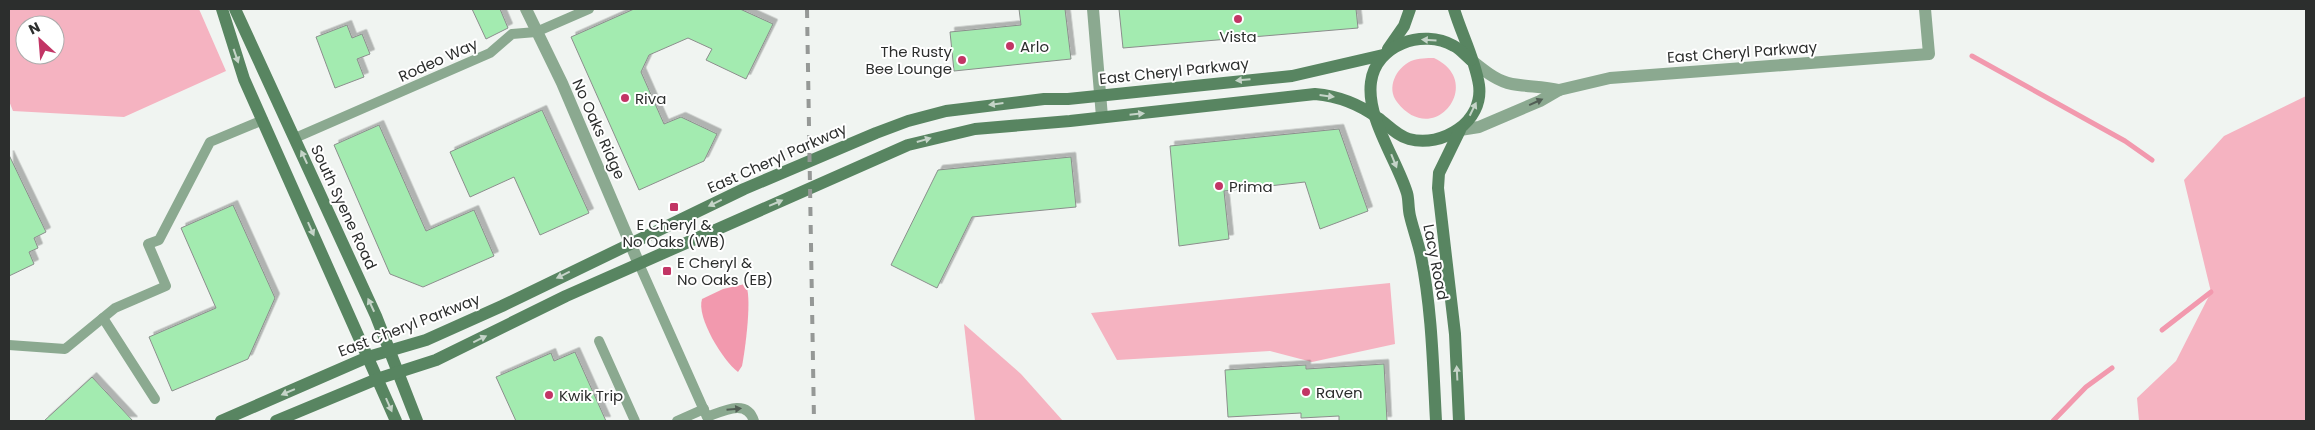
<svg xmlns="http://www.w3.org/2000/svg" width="2315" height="430" font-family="Poppins,sans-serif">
	<defs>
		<filter id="shadow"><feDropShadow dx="4.5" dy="-4.5" stdDeviation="0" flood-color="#0004"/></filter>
	</defs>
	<rect width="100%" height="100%" fill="#f0f4f1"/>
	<g fill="#f5b3c1" fill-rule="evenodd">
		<path d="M9 9H199L226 71 124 117 13 111 9 101ZM25 25H55V55H25Z"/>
		<path d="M1434 58C1486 82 1434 150 1397 102 1386 88 1396 68 1411 61 1419 58 1427 58 1434 58Z"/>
		<polygon points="2306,96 2306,421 2139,421 2137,398 2176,361 2211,292 2184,180 2224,136"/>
		<polygon points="1390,283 1395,344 1312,362 1270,351 1117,360 1091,313"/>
		<polygon points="964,324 1021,374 1063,421 975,421"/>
	</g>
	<path fill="#f299ae" d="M745 284C753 293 745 351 742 366L738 372C723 361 696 317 702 299L723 289Z"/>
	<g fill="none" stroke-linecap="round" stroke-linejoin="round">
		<g stroke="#f299ae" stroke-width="5">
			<polyline points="1972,56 2125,141 2152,160"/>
			<polyline points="2162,330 2211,292"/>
			<polyline points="2053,421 2086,387 2112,368"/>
		</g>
	</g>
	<g fill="#a3ebb0" stroke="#8b8e8c" filter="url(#shadow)">
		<polygon points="472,9 500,9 508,28 486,39"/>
		<polygon points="634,9 740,9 773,24 746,79 706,60 712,49 688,38 649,55 641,72 664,124 681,117 717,134 704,161 639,190 571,37"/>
		<polygon points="1019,9 1065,9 1071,59 954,71 950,32 1021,25"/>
		<polygon points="1119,9 1356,9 1358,28 1123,48"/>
		<polygon points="347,25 352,38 362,34 370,54 357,59 364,77 335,88 316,37"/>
		<polygon points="542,110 589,213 540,235 514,177 470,197 450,152"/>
		<polygon points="379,125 426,231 474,210 494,256 423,287 390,274 334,145"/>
		<polygon points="1339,129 1368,211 1320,229 1305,182 1224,191 1229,239 1179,246 1170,146"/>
		<polygon points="9,155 46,232 34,238 38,248 29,252 34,264 9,276"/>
		<polygon points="1071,157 1076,207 972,217 937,288 891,265 938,170"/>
		<polygon points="233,205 275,298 248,359 172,391 149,337 216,308 181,228"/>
		<polygon points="575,352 606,421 516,421 496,377 551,353 554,361"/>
		<polygon points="1384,364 1387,421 1339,421 1339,416 1301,418 1301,413 1228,417 1225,370 1306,365 1306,369"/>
		<polygon points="92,377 133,421 44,421"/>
	</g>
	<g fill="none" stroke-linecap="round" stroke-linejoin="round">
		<g stroke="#8ba990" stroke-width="10">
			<polyline points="295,138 490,53 512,34 536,32 589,9"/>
			<path d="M639 264 707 417C723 411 747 398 754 421"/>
			<polyline points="103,318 155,399"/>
			<polyline points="599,341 635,421"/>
			<polyline points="9,345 65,349 115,308 166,286 148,244 159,240 210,142 263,120"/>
			<polyline points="677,421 704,409"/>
		</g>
		<g stroke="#8ba990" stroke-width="12">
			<polyline points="526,9 562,83 639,264"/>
			<polyline points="1093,9 1102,117"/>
			<path d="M1471 60C1484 70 1496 81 1512 84 1528 87 1543 86 1559 90"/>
			<polyline points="1460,130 1479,127 1540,101 1559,90 1610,78 1929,54 1925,9"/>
		</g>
		<g stroke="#588561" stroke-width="12">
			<polyline points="222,9 244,79 396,421"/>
			<polyline points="235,9 376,316 417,421"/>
			<polyline points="1388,49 1404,26 1410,9"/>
			<polyline points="221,421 368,357 426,340 502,306 744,189 876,133 908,121 946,111 1044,99 1068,99 1292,76 1383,55"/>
			<path d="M276 421 377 379 436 360 566 296 908 145 975 129 1070 121 1315 94C1338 96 1359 104 1378 118 1388 125 1397 136 1409 139 1442 148 1484 122 1479 85 1475 59 1461 33 1454 9"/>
			<path d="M1436 421C1433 366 1432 310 1421 256 1418 242 1413 229 1410 216 1408 208 1409 200 1407 193 1397 160 1366 118 1371 82 1376 45 1422 28 1454 46 1460 49 1466 56 1471 60"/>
			<polyline points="1459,421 1455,334 1438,188 1439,173 1460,130"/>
		</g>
		<polyline stroke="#959896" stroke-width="4" stroke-dasharray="9 9" stroke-linecap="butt" points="807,9 814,421"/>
	</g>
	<defs><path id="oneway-solid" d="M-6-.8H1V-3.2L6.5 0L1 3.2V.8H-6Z" transform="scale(1.25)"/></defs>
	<g fill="#c5d4c8">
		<use href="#oneway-solid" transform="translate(1429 40) rotate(-177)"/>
		<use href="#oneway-solid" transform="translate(236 56) rotate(71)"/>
		<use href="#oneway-solid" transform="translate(1243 80) rotate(175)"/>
		<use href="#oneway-solid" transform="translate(1327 96) rotate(7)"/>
		<use href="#oneway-solid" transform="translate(996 104) rotate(173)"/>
		<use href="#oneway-solid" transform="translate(1473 109) rotate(-64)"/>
		<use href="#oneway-solid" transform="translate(1137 114) rotate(-6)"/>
		<use href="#oneway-solid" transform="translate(924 140) rotate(-16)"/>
		<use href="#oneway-solid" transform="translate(304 157) rotate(-115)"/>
		<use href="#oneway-solid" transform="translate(1394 161) rotate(68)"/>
		<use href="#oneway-solid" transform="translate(715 203) rotate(154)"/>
		<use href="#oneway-solid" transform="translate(776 203) rotate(-23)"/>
		<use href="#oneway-solid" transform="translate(311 229) rotate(66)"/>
		<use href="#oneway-solid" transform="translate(563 275) rotate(154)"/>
		<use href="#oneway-solid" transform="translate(371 305) rotate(-115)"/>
		<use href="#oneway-solid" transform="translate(480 339) rotate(-26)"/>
		<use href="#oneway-solid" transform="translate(1457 373) rotate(-93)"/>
		<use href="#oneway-solid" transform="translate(288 392) rotate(157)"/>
		<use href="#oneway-solid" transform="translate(389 405) rotate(66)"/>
	</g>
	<g fill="#525f55">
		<use href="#oneway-solid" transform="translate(1536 102) rotate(-24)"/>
		<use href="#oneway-solid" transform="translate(734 409) rotate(-5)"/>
	</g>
	<g fill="#c23565" stroke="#fff" stroke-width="2">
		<circle cx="1238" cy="19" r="5"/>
		<circle cx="1010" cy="46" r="5"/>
		<circle cx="962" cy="60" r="5"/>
		<circle cx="625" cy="98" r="5"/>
		<circle cx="1219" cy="186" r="5"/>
		<rect x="669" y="202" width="10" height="10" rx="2.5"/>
		<rect x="662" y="266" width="10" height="10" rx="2.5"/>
		<circle cx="1306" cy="392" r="5"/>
		<circle cx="549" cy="395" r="5"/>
	</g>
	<g text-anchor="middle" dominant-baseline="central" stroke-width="4" stroke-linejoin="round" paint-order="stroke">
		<g font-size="15" fill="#2c2e2d" stroke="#fff" text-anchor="start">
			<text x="1238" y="36" text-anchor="middle">Vista</text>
			<text x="1020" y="46">Arlo</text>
			<text x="952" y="51" text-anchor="end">The Rusty<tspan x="952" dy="17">Bee Lounge</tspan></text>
			<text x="635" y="98">Riva</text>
			<text x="1229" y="186">Prima</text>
			<text x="674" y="224" text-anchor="middle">E Cheryl &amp;<tspan x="674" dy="17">No Oaks (WB)</tspan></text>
			<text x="677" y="262">E Cheryl &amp;<tspan x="677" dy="17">No Oaks (EB)</tspan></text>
			<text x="1316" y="392">Raven</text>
			<text x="559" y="395">Kwik Trip</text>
		</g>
		<g font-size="15" fill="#2c2e2d" stroke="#fff">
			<text transform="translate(1742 52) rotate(-4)">East Cheryl Parkway</text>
			<text transform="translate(438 60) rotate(-24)">Rodeo Way</text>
			<text transform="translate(1174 71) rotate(-6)">East Cheryl Parkway</text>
			<text transform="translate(599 129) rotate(66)">No Oaks Ridge</text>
			<text transform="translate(777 158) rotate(-24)">East Cheryl Parkway</text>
			<text transform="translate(344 207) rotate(65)">South Syene Road</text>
			<text transform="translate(1436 262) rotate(79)">Lacy Road</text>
			<text transform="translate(409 325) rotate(-21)">East Cheryl Parkway</text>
		</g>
	</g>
	<rect width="2315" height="430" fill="none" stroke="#2c2e2d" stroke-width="20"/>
	<g transform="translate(40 40) rotate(334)"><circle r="24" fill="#ffffff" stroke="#ababab"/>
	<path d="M0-4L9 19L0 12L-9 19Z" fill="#c23565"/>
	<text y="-8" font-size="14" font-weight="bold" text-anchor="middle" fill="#2c2e2d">N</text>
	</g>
</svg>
